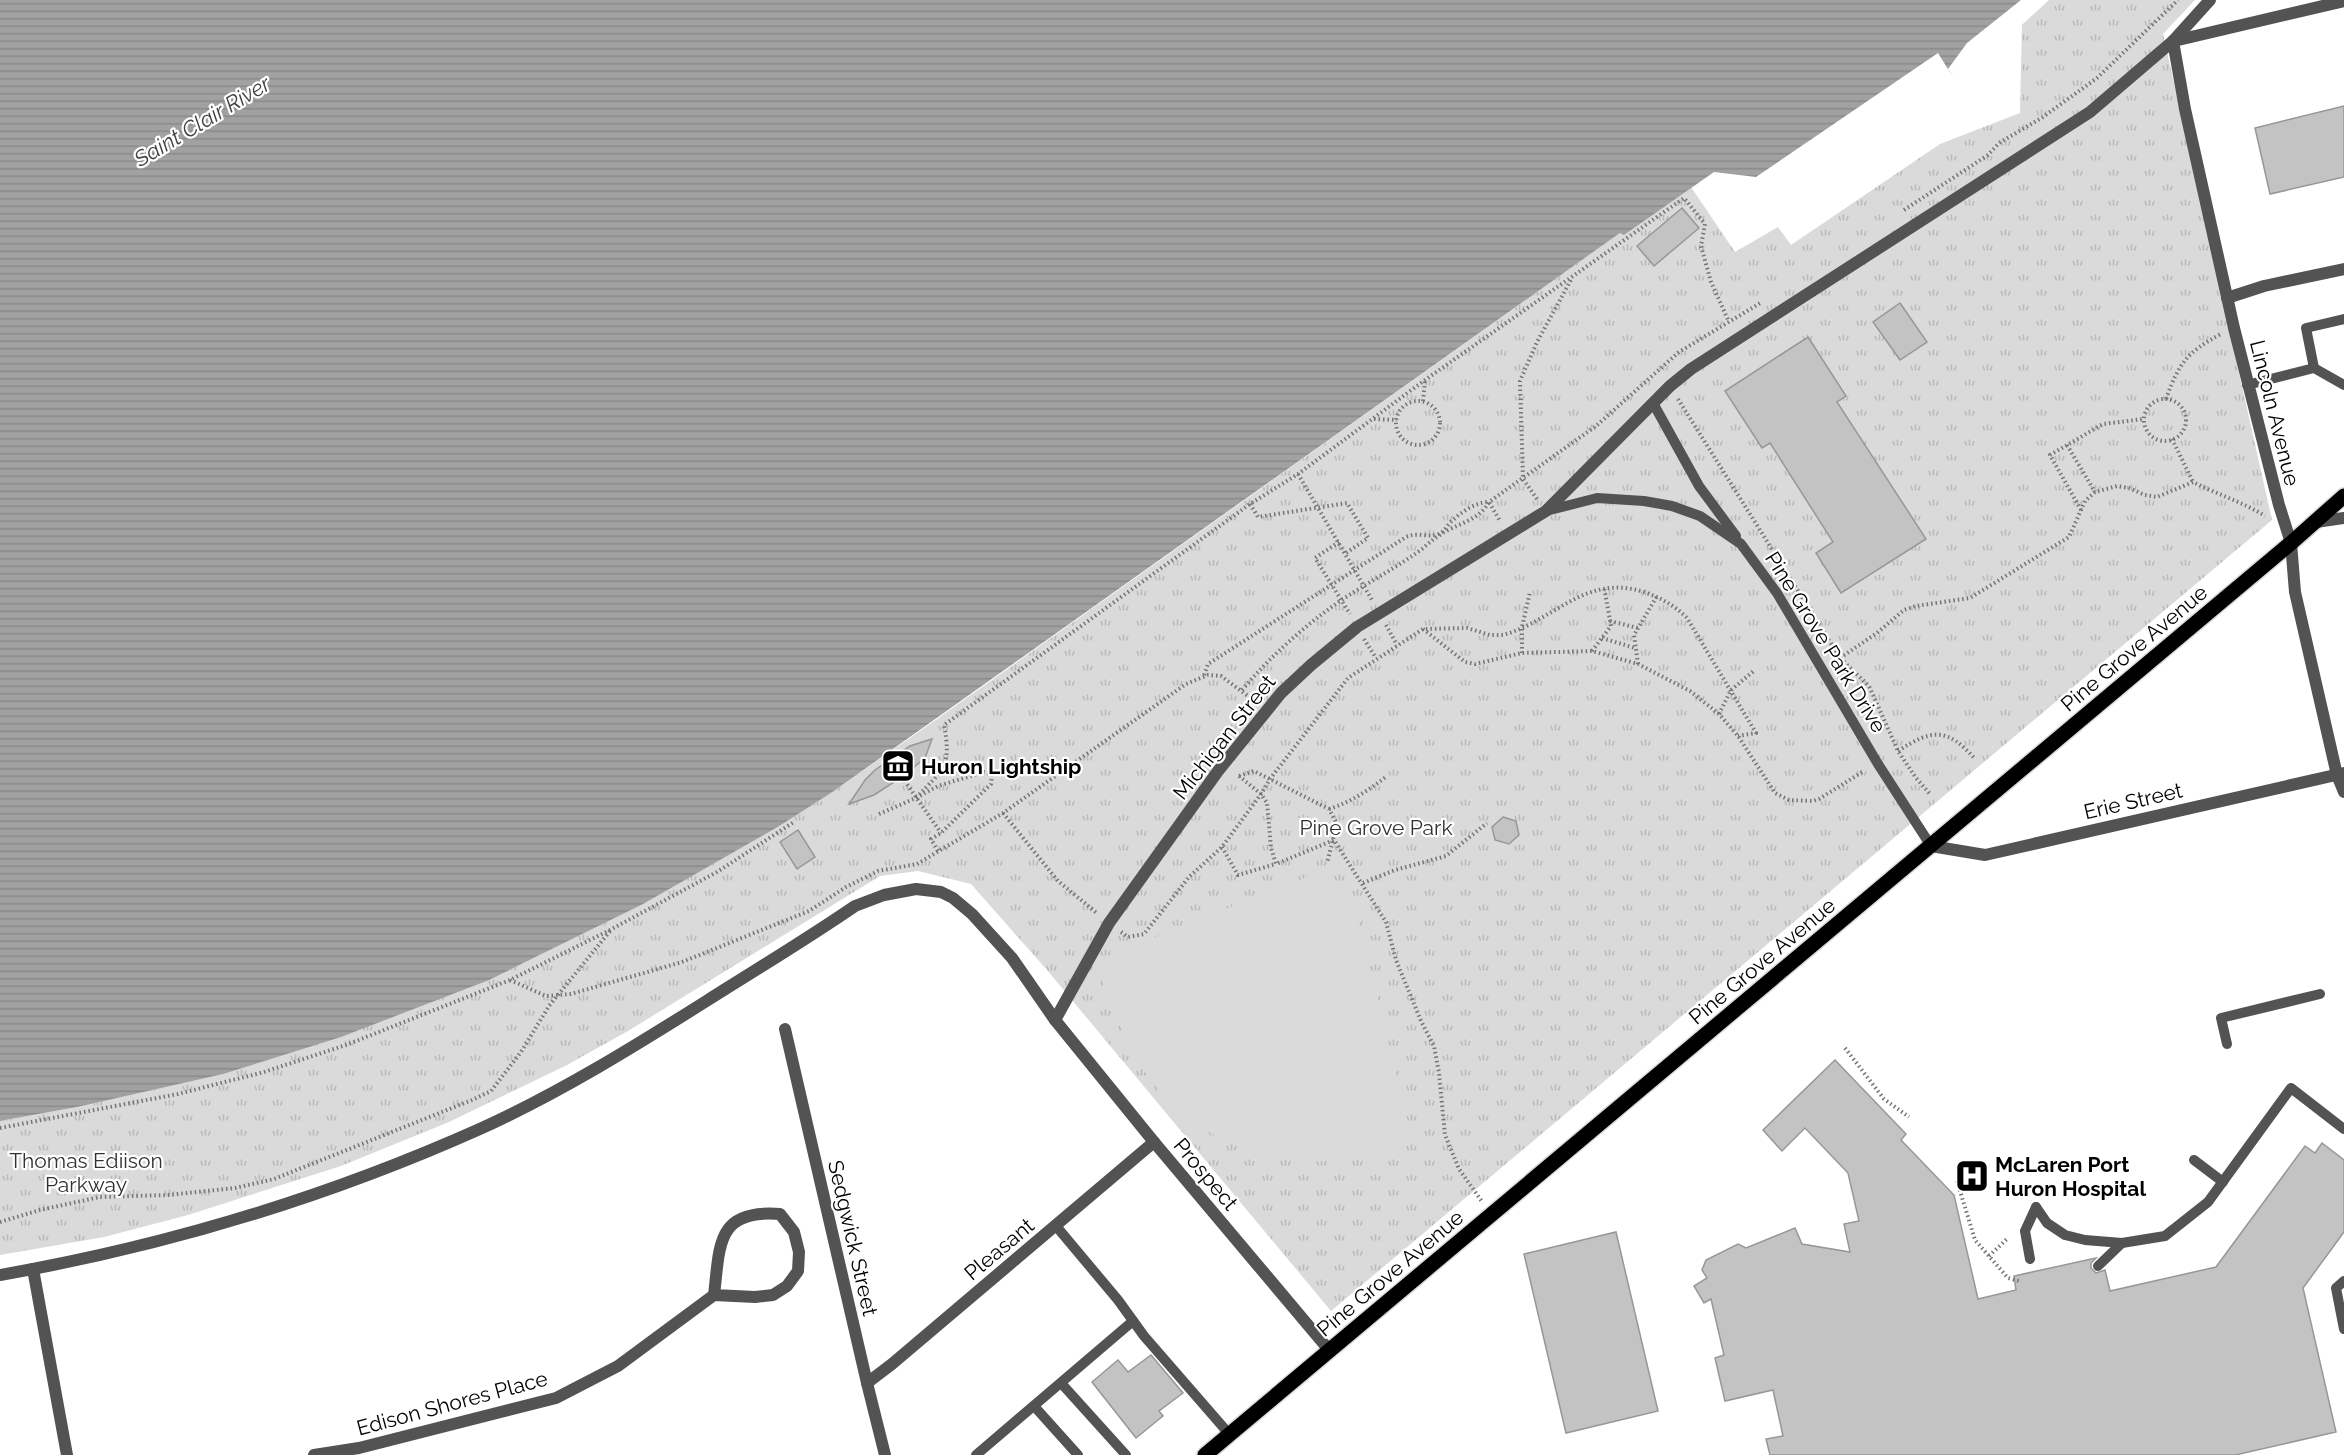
<svg xmlns="http://www.w3.org/2000/svg" width="2344" height="1455" font-family="Raleway,sans-serif">
	<defs>
		<pattern id="park-tufts" width="24" height="20" patternUnits="userSpaceOnUse" patternTransform="scale(1.5)"><rect width="24" height="20" fill="#dadada"/><path d="M3 7l-1-3M5 7V3M7 7l1-3M15 17l-1-3M17 17v-4M19 17l1-3" fill="none" stroke="#b9b9b9"/></pattern>
		<pattern id="water-rules" width="6" height="5" patternUnits="userSpaceOnUse" patternTransform="scale(1.5)"><rect width="6" height="5" fill="#a1a1a1"/><path d="M0 2.5h6" fill="none" stroke="#898989"/></pattern>
	</defs>
	<rect width="100%" height="100%" fill="#fff"/>
	<polygon fill="url(#park-tufts)" points="2046,0 2195,0 2163,34 2272,520 1331,1311 1047,970 971,884 918,871 880,876 628,1031 567,1065 449,1122 341,1166 188,1215 104,1237 0,1255 0,1121 77,1107 781,825 831,793 930,724 1620,233 1625,234 1691,187 1735,252 1778,227 1791,245 1940,144 2020,113 2022,21"/>
	<path fill="#dadada" d="M1312 875 1351 893 1413 1142C1376 1155 1335 1164 1296 1161 1229 1155 1166 1113 1134 1054 1121 1029 1111 1002 1101 974L1114 953Z"/>
	<polygon fill="url(#water-rules)" points="0,0 2046,0 1951,74 1938,53 1756,177 1714,172 1624,235 1620,233 831,793 781,825 643,904 489,980 341,1037 223,1074 77,1107 0,1121"/>
	<polygon fill="#fff" points="2021,0 2049,0 2024,23 1951,74 1948,69 1967,43"/>
	<g fill="#c3c3c3" stroke="#979797" stroke-width="1.5">
		<polygon points="2344,106 2344,177 2270,194 2255,128"/>
		<polygon points="1682,208 1699,228 1654,266 1637,246"/>
		<polygon points="1900,303 1927,342 1900,360 1873,322"/>
		<polygon points="1808,337 1846,396 1837,402 1926,539 1841,593 1816,553 1833,542 1770,443 1762,448 1725,391"/>
		<polygon points="932,739 925,758 902,777 874,795 849,804 865,780 875,770 910,746"/>
		<polygon points="1503,817 1516,821 1519,835 1509,844 1495,840 1492,827"/>
		<polygon points="798,830 815,857 797,869 780,842"/>
		<polygon points="1835,1060 1906,1134 1901,1140 1954,1195 1978,1299 2016,1290 2014,1276 2096,1258 2091,1263 2091,1268 2096,1273 2105,1270 2110,1291 2216,1267 2305,1146 2315,1153 2322,1143 2344,1160 2344,1232 2303,1288 2336,1432 2235,1455 1770,1455 1766,1439 1783,1436 1773,1390 1725,1401 1715,1358 1724,1355 1711,1299 1704,1303 1694,1286 1707,1278 1702,1270 1706,1260 1738,1244 1746,1248 1795,1228 1802,1244 1850,1252 1844,1224 1859,1221 1848,1173 1805,1128 1782,1151 1763,1130"/>
		<polygon points="1616,1232 1658,1411 1566,1433 1524,1254"/>
		<polygon points="1151,1355 1183,1393 1159,1411 1163,1416 1136,1438 1092,1382 1118,1360 1128,1372"/>
	</g>
	<g fill="none" stroke-linecap="round" stroke-linejoin="round">
		<defs>
			<polyline id="primary" points="1205,1455 2291,543 2344,496"/>
		</defs>
		<use href="#primary" stroke="#dbdbdb" stroke-width="18"/>
		<g stroke="#757575" stroke-width="4" stroke-dasharray="1.5 3" stroke-linecap="butt">
			<polyline points="1904,210 1988,155 1999,143 2043,117 2097,78 2178,0"/>
			<polyline points="1678,399 1840,658 1869,686 1898,751 1916,778 1930,794"/>
			<path d="M2166 399C2179 363 2187 352 2221 334"/>
			<circle cx="2165" cy="420" r="21"/>
			<polyline points="1423,401 1425,381"/>
			<circle cx="1418" cy="423" r="22"/>
			<polyline points="1374,419 1397,420"/>
			<polyline points="2172,439 2193,482"/>
			<polyline points="2067,445 2095,492"/>
			<polyline points="1298,474 1372,600"/>
			<polyline points="1537,499 1523,479 1520,381 1537,342 1572,278"/>
			<polyline points="1250,504 1258,517 1347,503 1368,538 1346,553"/>
			<polyline points="2081,510 2050,455 2103,424 2144,419"/>
			<polyline points="1339,542 1315,558 1350,614"/>
			<polyline points="1610,621 1638,628"/>
			<polyline points="1386,625 1397,645"/>
			<polyline points="1423,629 1465,662 1475,664 1522,653 1592,651 1638,664 1690,691 1719,714 1738,736 1775,793 1789,800 1813,801 1819,799 1864,771"/>
			<polyline points="1602,638 1635,648"/>
			<polyline points="1364,639 1376,658"/>
			<polyline points="1592,651 1611,626 1604,587"/>
			<polyline points="1522,653 1522,627 1530,592"/>
			<path d="M1840 658 1877 633 1904 610 1916 606 1970 598 2069 537 2085 501 2095 492 2117 486 2129 488 2145 495 2157 497 2193 482C2216 494 2243 502 2265 516"/>
			<polyline points="1638,664 1634,635 1657,596"/>
			<path d="M1204 675 1208 664 1406 537C1419 531 1431 540 1442 532 1446 529 1448 524 1452 521 1461 512 1476 502 1489 502L1500 521"/>
			<path d="M1242 690C1271 656 1303 627 1340 601 1367 583 1396 568 1422 549 1428 544 1433 539 1440 535 1455 524 1479 521 1489 502L1596 426 1679 352 1762 302"/>
			<polyline points="1719,714 1731,690 1755,670"/>
			<path d="M1898 751C1932 729 1947 727 1975 759"/>
			<polyline points="1239,776 1261,794 1267,803 1271,848 1276,864 1334,840 1386,922 1396,960 1421,1021 1434,1046 1439,1073 1445,1135 1459,1169 1483,1203"/>
			<polyline points="1239,776 1254,771 1329,809 1337,824 1327,863"/>
			<polyline points="902,777 941,833"/>
			<path d="M916 798C943 769 952 767 944 725L1250 504 1298 474 1425 380 1684 198 1705 224 1701 246 1711 282 1729 322"/>
			<path d="M1329 809C1351 802 1369 790 1387 776"/>
			<polyline points="1003,813 1058,881 1098,914"/>
			<polyline points="879,814 916,798 938,786 984,772 992,775 991,784 941,833 931,839 938,851"/>
			<polyline points="1222,847 1238,875 1276,864"/>
			<polyline points="1363,883 1395,870 1446,856 1487,823"/>
			<path d="M1121 932 1128 937 1144 934 1189 877 1222 847 1261 794 1270 779 1348 678 1423 629 1467 628 1490 635H1503C1554 621 1585 573 1644 592 1661 598 1674 605 1687 618L1756 733 1738 736"/>
			<polyline points="510,980 546,996 571,994 682,962 809,911 846,887 878,871 917,864 1003,813 1186,684 1208,675 1221,676 1256,702"/>
			<polyline points="1845,1048 1884,1099 1909,1117"/>
			<polyline points="0,1128 178,1094 264,1072 346,1045 510,980 610,930 717,872 794,822"/>
			<polyline points="1957,1181 1975,1240 2008,1278 2019,1281"/>
			<polyline points="0,1222 40,1210 100,1197 168,1195 235,1188 274,1179 472,1100 491,1091 521,1052 549,1006 610,931"/>
			<polyline points="1989,1256 2008,1238"/>
		</g>
		<g stroke="#535353" stroke-width="10">
			<polyline points="2314,368 2306,328 2344,319"/>
			<polyline points="2247,385 2314,368 2344,385"/>
			<polyline points="1653,403 1699,486 1736,536"/>
			<polyline points="1546,511 1597,498 1644,501 1672,506 1700,516 1741,544 1777,593 1878,764 1931,846"/>
			<polyline points="2227,1044 2221,1018 2320,994"/>
			<polyline points="2194,1160 2223,1182"/>
			<polyline points="2036,1207 2047,1223 2065,1235 2085,1240 2122,1243 2165,1236 2208,1202 2291,1088 2344,1129"/>
			<polyline points="1056,1226 1118,1300 1144,1336 1230,1435"/>
			<polyline points="2030,1259 2025,1231 2036,1207"/>
			<polyline points="2098,1266 2122,1243"/>
			<polyline points="2344,1281 2336,1288 2344,1329"/>
			<polyline points="1061,1383 1126,1455"/>
			<polyline points="1034,1406 1078,1455"/>
			<polyline points="976,1455 1133,1321"/>
		</g>
		<g stroke="#535353" stroke-width="12">
			<polyline points="2173,41 2185,109 2234,328 2279,505 2291,543 2295,592 2337,775 2344,792"/>
			<polyline points="2174,41 2344,1"/>
			<polyline points="2227,298 2264,286 2344,269"/>
			<polyline points="2316,522 2344,518"/>
			<polyline points="1055,1020 1109,923 1218,771 1281,693 1311,665 1357,627 1546,511 1670,386 1691,369 2090,112 2173,41 2210,0"/>
			<polyline points="785,1029 867,1383 885,1455"/>
			<polyline points="33,1269 67,1455"/>
			<polyline points="867,1383 892,1364 1154,1142"/>
			<path d="M314 1455 359 1448 556 1398 618 1366 714 1295 755 1297 773 1295 787 1286 798 1271 799 1252 794 1232 780 1214C716 1209 720 1245 714 1295"/>
		</g>
		<g stroke="#535353" stroke-width="12">
			<polyline points="1931,846 1985,855 2344,773"/>
			<path d="M0 1275C166 1246 328 1197 482 1128 561 1092 635 1046 708 1000 757 969 807 939 855 906L884 895 916 889 941 892 953 898 972 914 1012 958 1055 1020 1154 1142 1329 1350"/>
		</g>
		<use href="#primary" stroke="#000" stroke-width="15"/>
	</g>
	<defs>
		<symbol id="museum-square" viewBox="-11 -11 22 22"><rect x="-9" y="-9" width="18" height="18" rx="4" fill="#000" stroke="#fff"/><path d="M0-6L6-3V-2H-6V-3ZM-5-1h2V3h-2ZM-1-1h2V3h-2ZM3-1h2V3H3ZM-6 4H6V6H-6Z" fill="#fff"/></symbol>
		<symbol id="hospital-square" viewBox="-11 -11 22 22"><rect x="-9" y="-9" width="18" height="18" rx="4" fill="#000" stroke="#fff"/><path d="M-5-5h3v3.5h4V-5h3V5h-3V1.5h-4V5h-3Z" fill="#fff"/></symbol>
	</defs>
	<g fill-rule="evenodd">
		<use href="#museum-square" x="879" y="747" width="38" height="38"/>
		<use href="#hospital-square" x="1953" y="1157" width="38" height="38"/>
	</g>
	<g text-anchor="middle" dominant-baseline="central" stroke-width="4.5" stroke-linejoin="round" paint-order="stroke">
		<g font-size="21" fill="#000" stroke="#fff">
			<text transform="translate(2275 413) rotate(76)">Lincoln Avenue</text>
			<text transform="translate(1826 642) rotate(58)">Pine Grove Park Drive</text>
			<text transform="translate(2134 648) rotate(-40)">Pine Grove Avenue</text>
			<text transform="translate(1224 737) rotate(-52)">Michigan Street</text>
			<text transform="translate(2133 801) rotate(-13)">Erie Street</text>
			<text transform="translate(1762 961) rotate(-40)">Pine Grove Avenue</text>
			<text transform="translate(1206 1174) rotate(50)">Prospect</text>
			<text transform="translate(853 1238) rotate(77)">Sedgwick Street</text>
			<text transform="translate(999 1249) rotate(-40)">Pleasant</text>
			<text transform="translate(1390 1273) rotate(-40)">Pine Grove Avenue</text>
			<text transform="translate(452 1403) rotate(-15)">Edison Shores Place</text>
		</g>
		<g font-size="21" font-weight="bold" fill="#000" stroke="#fff" text-anchor="start">
			<text x="921" y="766">Huron Lightship</text>
			<text x="1995" y="1164">McLaren Port<tspan x="1995" dy="24">Huron Hospital</tspan></text>
		</g>
		<g font-size="21" fill="#313131" stroke="#fff">
			<text x="1376" y="827">Pine Grove Park</text>
			<text x="86" y="1160">Thomas Ediison<tspan x="86" dy="24">Parkway</tspan></text>
		</g>
		<g font-size="22" font-style="italic" fill="#424242" stroke="#fff">
			<text transform="translate(202 121) rotate(-31)">Saint Clair River</text>
		</g>
	</g>
</svg>
